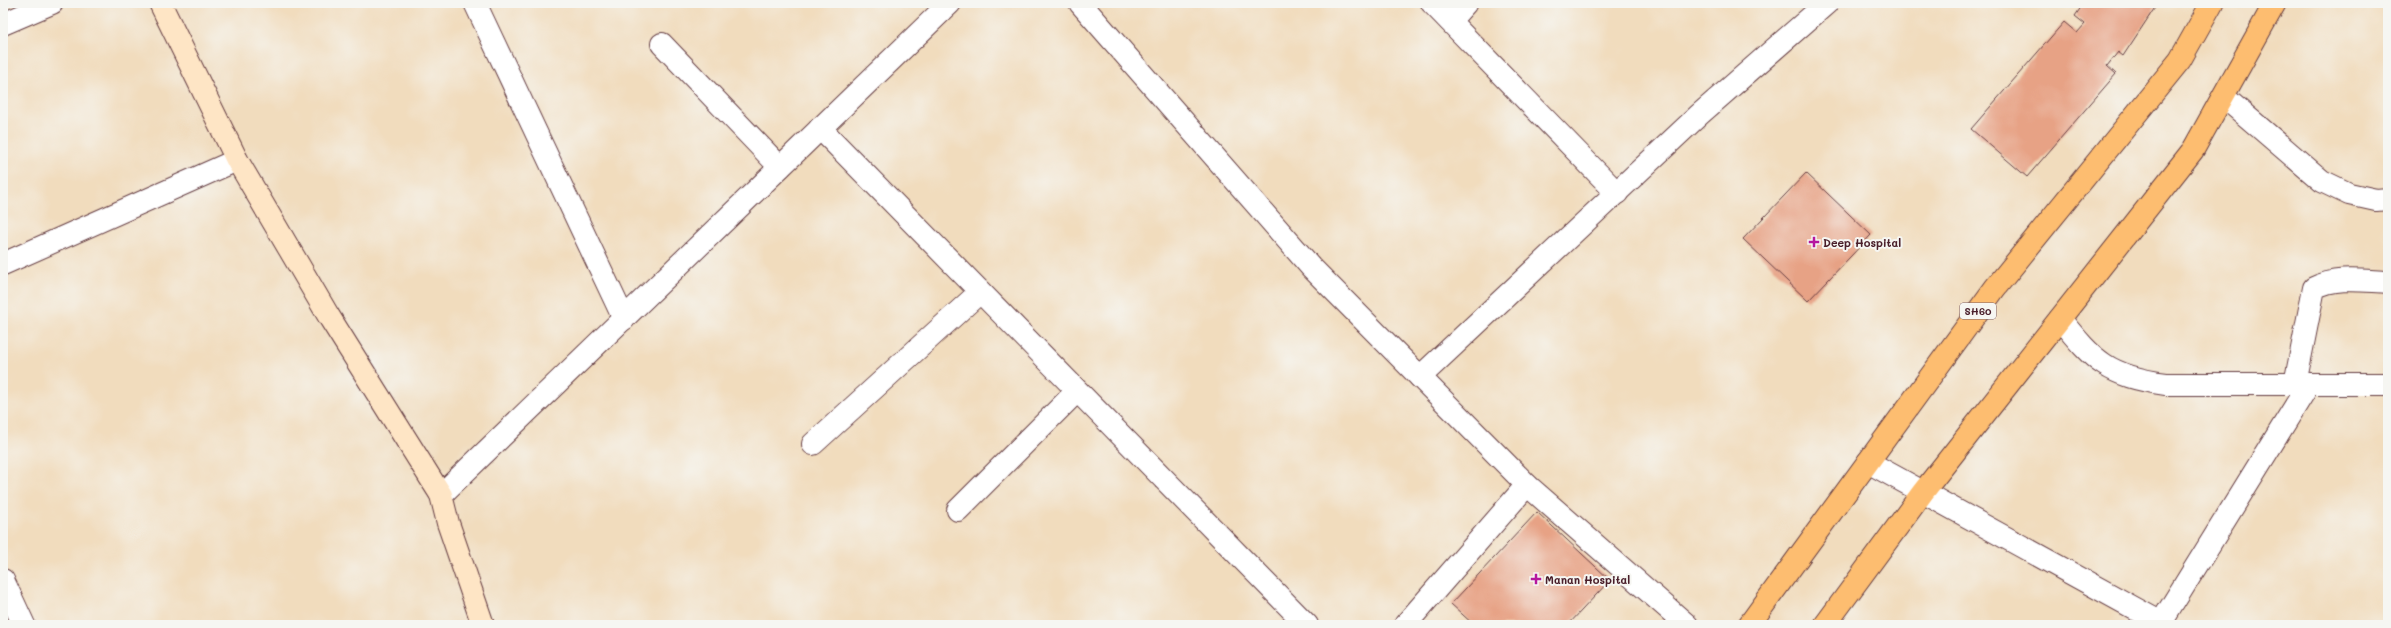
<svg xmlns="http://www.w3.org/2000/svg" width="2391" height="628" font-family="Mali,sans-serif">
	<rect width="100%" height="100%" fill="#f6f6f2"/>
	<filter id="ink" filterUnits="userSpaceOnUse"><feTurbulence type="fractalNoise" baseFrequency=".025" numOctaves="2"/><feDisplacementMap in="SourceGraphic" scale="8" xChannelSelector="R" yChannelSelector="G"/><feConvolveMatrix kernelMatrix="1 2 1 2 8 2 1 2 1" color-interpolation-filters="sRGB"/></filter>
	<filter id="wash" filterUnits="userSpaceOnUse"><feTurbulence type="fractalNoise" baseFrequency=".012" numOctaves="4" result="noise"/><feDisplacementMap in="SourceGraphic" scale="16" xChannelSelector="R" yChannelSelector="G"/><feGaussianBlur stdDeviation="0.9" result="paint"/><feColorMatrix in="noise" values="0 0 0 0 0 0 0 0 0 0 0 0 0 0 0 0 0 1.4 0 .05"/><feComposite in="paint" operator="in"/></filter>
	<g filter="url(#wash)">
		<rect width="100%" height="100%" fill="#f1dcbd"/>
		<g id="blocks">
			<g fill="#e7a285">
				<polygon points="2084,3 2158,3 2123,56 2118,52 2107,66 2116,74 2027,177 1971,129 2064,22 2077,33 2085,24 2075,16"/>
				<polygon points="1806,173 1871,235 1808,301 1743,239"/>
				<polygon points="1537,512 1610,580 1568,625 1474,625 1451,604"/>
			</g>
		</g>
	</g>
	<g filter="url(#ink)">
		<use href="#blocks" fill-opacity="0" stroke="#633b41" stroke-width="1"/>
		<g fill="none" stroke-linecap="round" stroke-linejoin="round">
			<defs>
				<polyline id="lane" points="662,44 780,167"/>
				<g id="street">
					<polyline points="475,3 624,319"/>
					<polyline points="1080,3 1311,267 1527,485 1687,625"/>
					<polyline points="1432,3 1617,193"/>
					<polyline points="1450,21 1466,3"/>
					<polyline points="3,24 52,3"/>
					<polyline points="2224,97 2322,181 2349,194 2376,200 2388,199"/>
					<polyline points="820,128 1307,625"/>
					<polyline points="3,264 237,160"/>
					<path d="M2060 319C2095 362 2108 376 2166 384H2388"/>
					<polyline points="1420,377 1700,114 1827,3"/>
					<path d="M2295 384 2314 288C2337 276 2363 281 2388 282"/>
					<polyline points="813,444 980,292"/>
					<polyline points="1868,462 2165,625"/>
					<polyline points="441,495 950,3"/>
					<polyline points="958,510 1077,391"/>
					<polyline points="3,580 24,625"/>
					<polyline points="2161,623 2309,384"/>
					<polyline points="1405,625 1527,485"/>
				</g>
				<polyline id="secondary" points="160,3 237,160 328,315 441,495 448,523 483,625"/>
				<g id="primary">
					<polyline points="1749,625 1995,288 2180,60 2212,3"/>
					<polyline points="1825,625 1923,492 2193,150 2275,3"/>
				</g>
			</defs>
			<use href="#lane" stroke="#633b41" stroke-width="24"/>
			<use href="#street" stroke="#633b41" stroke-width="24"/>
			<use href="#secondary" stroke="#633b41" stroke-width="24"/>
			<use href="#primary" stroke="#633b41" stroke-width="24"/>
			<use href="#lane" stroke="#fff" stroke-width="22"/>
			<use href="#street" stroke="#fff" stroke-width="22"/>
			<use href="#secondary" stroke="#fee5c5" stroke-width="22"/>
			<use href="#primary" stroke="#fdbd6f" stroke-width="22"/>
		</g>
	</g>
	<g fill="#b5179e" stroke="#f6f6f2" stroke-width="1.5">
		<path d="M1812 236h4v4h4v4h-4v4h-4v-4h-4v-4h4z"/>
		<path d="M1534 573h4v4h4v4h-4v4h-4v-4h-4v-4h4z"/>
	</g>
	<g text-anchor="middle" dominant-baseline="central" stroke-width="4" stroke-linejoin="round" paint-order="stroke">
		<rect fill="#f6f6f2" stroke="#7e6067" stroke-width="1" x="1960" y="303" width="36" height="16" rx="3"/>
		<g font-size="10" font-weight="bold" fill="#4a1f2b">
			<text x="1978" y="311">SH60</text>
		</g>
		<g font-size="11" font-weight="bold" fill="#4a1f2b" stroke="#f6f6f2" text-anchor="start">
			<text x="1823" y="242">Deep Hospital</text>
			<text x="1545" y="579">Manan Hospital</text>
		</g>
	</g>
	<rect width="2391" height="628" fill="none" stroke="#f6f6f2" stroke-width="16"/>
</svg>
